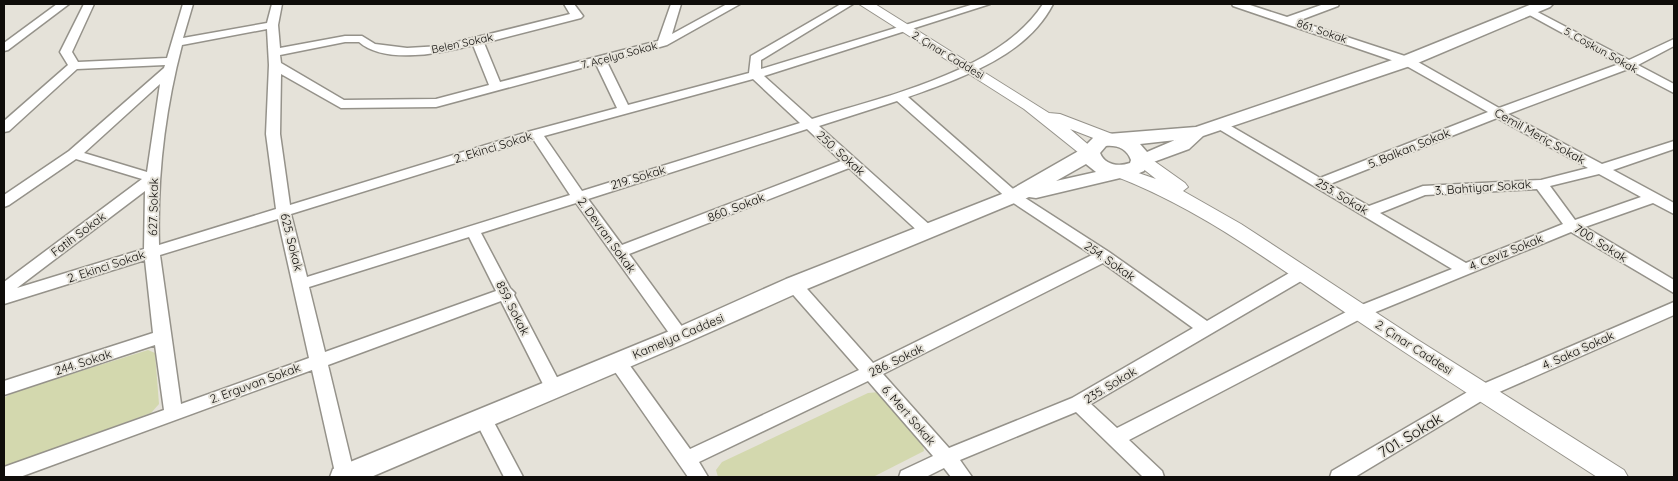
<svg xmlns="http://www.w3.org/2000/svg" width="1678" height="481" font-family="Quicksand,sans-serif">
	<rect width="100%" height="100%" fill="#e5e2d9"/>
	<g fill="#d3d8ae">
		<polygon points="148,350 155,353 159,404 151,413 4,467 4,398 14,392"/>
		<polygon points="879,392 922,440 924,451 873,477 718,477 716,470 722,462 868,393"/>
	</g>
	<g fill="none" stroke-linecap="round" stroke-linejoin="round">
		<defs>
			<g id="minor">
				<polygon points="57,4 69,4 8,50 4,51 4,43"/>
				<path d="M84 4H94L72 52 78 62 167 58 183 4H193L183 38 267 23 272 4H282L278 25 280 48 345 36H362L375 44 407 48 441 46 570 14 564 4H574L583 16 581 18 484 43 500 82 658 41 671 4H681L672 34 727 4H740L667 45 607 62 628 105 749 73 751 56 841 4H853L761 60V69L974 4H990L764 76 812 119C885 96 999 72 1043 4H1053C1026 57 960 78 908 97L1019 194 1109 252 1207 321 1296 269H1308L1310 273 1308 277 1091 404 1117 428 1354 308 1452 269 1212 125 1214 122H1224L1320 178 1488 112 1403 64 1233 6 1232 4H1247L1287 17 1324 4H1339L1338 6 1298 21 1411 58 1499 108 1619 64 1524 12V8L1528 7 1629 60 1674 39V46L1638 65 1674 84V93L1628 69 1508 114 1602 164 1674 141V149L1613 170 1674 203V214L1653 203 1585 227 1674 280V293L1571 232 1366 316 1129 440 1162 471 1164 477H1143L1076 412 960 460 972 477H951L944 468 926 477H899L901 471 933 456 868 381 699 462 708 477H688L611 366 608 361 611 356 617 354 623 356 690 449 859 370 788 289 786 285 788 281H800L873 363 1092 255 1009 200 897 101 819 126 932 227 934 231 932 235H922L849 168 629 254 686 332 688 336 686 340 680 342 674 340 576 203 481 233 510 288 515 293 514 295 562 387 559 392 553 394 547 392 501 301 328 365 355 477H336L312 370 20 477H4V467L164 410 155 345 4 395V381L153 333 145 260 4 304V282L142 179 76 159 9 205 4 207V195L69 151 164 68 165 65 77 69 9 131 4 132V121L68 65 60 52ZM267 29 269 65 266 134 276 209 159 245C157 177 165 110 182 45ZM345 42H359C385 65 443 53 473 45L489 85 436 99 344 100 281 63 280 55ZM596 64 617 108 531 131 290 205 280 134 281 74 341 108 436 107ZM753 79 800 123 582 191 544 136ZM160 84 147 172 84 153ZM1497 118 1588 168 1541 180 1423 186 1369 206 1330 184ZM807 129 841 161 622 245 588 199ZM533 139 570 195 307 277 291 214ZM1599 174 1641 197 1575 220 1550 186ZM1537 189 1563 224 1466 263 1380 213 1425 195ZM145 191 144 249 17 288ZM278 219 309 358 181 404 160 255ZM469 237 496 291 325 352 309 287ZM1103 263 1193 328 1072 398 949 448 883 374Z"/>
				<polygon points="1674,302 1674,315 1488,397 1355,477 1330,477 1332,471 1476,387"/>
				<polygon points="483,411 489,413 523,477 504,477 474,418 477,413"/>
			</g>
			<g id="tertiary">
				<polygon points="859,4 875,4 1049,113 1060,114 1120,137 1122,141 1120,145 1114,146 1070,129 1098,153 1096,157 1084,157 1024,109"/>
				<path d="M1141 155 1147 156 1185 183 1188 187 1183 191 1241 224 1418 340 1624 470 1628 477H1597C1513 423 1429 369 1346 313 1270 262 1198 207 1112 175L1109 171 1112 167 1118 166 1156 179 1132 160 1135 156Z"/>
			</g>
			<path id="secondary" d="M1532 4H1553L1550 7 1413 65 1203 136 1189 149 1148 164 1144 171 1137 174 1036 198 1029 197 802 291 688 342 371 477H330L333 469 672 330 786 279 1007 192 1082 149 1093 138 1108 134 1196 127 1401 57ZM1175 140 1147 152 1140 144 1176 140ZM1106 146C1117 145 1127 149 1131 160L1130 163C1118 167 1105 165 1100 153ZM1086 164 1096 172 1056 181Z"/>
		</defs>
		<use href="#minor" stroke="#95928a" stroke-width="3"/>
		<use href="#tertiary" stroke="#95928a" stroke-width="2"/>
		<use href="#secondary" stroke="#95928a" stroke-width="3"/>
		<use href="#minor" fill="#fff" fill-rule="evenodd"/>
		<use href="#tertiary" fill="#fff" fill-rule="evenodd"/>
		<use href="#secondary" fill="#fff" fill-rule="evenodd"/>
	</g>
	<g text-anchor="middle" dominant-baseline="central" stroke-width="4" stroke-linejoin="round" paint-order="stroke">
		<g font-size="11" fill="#0f0d0a" stroke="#e5e2d9">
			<text transform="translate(1322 31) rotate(19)">861. Sokak</text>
			<text transform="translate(462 43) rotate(-12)">Belen Sokak</text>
			<text transform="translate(1601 50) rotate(29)">5. Coşkun Sokak</text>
			<text transform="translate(619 55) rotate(-15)">7. Açelya Sokak</text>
			<text transform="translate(948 55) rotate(31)">2. Çınar Caddesi</text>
		</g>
		<g font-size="12" fill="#0f0d0a" stroke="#e5e2d9">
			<text transform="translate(1540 136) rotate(29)">Cemil Meriç Sokak</text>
			<text transform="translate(493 147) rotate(-17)">2. Ekinci Sokak</text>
			<text transform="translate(1409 148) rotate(-22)">5. Balkan Sokak</text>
			<text transform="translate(841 153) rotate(42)">250. Sokak</text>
			<text transform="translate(638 177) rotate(-17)">219. Sokak</text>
			<text transform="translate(1483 187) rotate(-4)">3. Bahtiyar Sokak</text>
			<text transform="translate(1342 196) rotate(31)">253. Sokak</text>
			<text transform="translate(153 207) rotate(-89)">627. Sokak</text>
			<text transform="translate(736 207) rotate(-21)">860. Sokak</text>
			<text transform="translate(78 234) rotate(-37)">Fatih Sokak</text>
			<text transform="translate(607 235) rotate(54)">2. Devran Sokak</text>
			<text transform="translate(292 242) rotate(76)">625. Sokak</text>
			<text transform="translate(1601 243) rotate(32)">700. Sokak</text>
			<text transform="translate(1506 252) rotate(-22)">4. Ceviz Sokak</text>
			<text transform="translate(1110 261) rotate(35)">254. Sokak</text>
			<text transform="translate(106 266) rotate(-18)">2. Ekinci Sokak</text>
			<text transform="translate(513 308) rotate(63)">859. Sokak</text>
			<text transform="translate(678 336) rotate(-23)">Kamelya Caddesi</text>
			<text transform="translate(1414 347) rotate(33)">2. Çınar Caddesi</text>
			<text transform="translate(1578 350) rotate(-24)">4. Saka Sokak</text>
			<text transform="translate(896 360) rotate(-26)">286. Sokak</text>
			<text transform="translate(83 362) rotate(-18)">244. Sokak</text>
			<text transform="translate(255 383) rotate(-20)">2. Erguvan Sokak</text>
			<text transform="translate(1110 385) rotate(-31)">235. Sokak</text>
			<text transform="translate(909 415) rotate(49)">6. Mert Sokak</text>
		</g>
		<g font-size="15" fill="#0f0d0a" stroke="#e5e2d9">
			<text transform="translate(1410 435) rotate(-31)">701. Sokak</text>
		</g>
	</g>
	<rect width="1678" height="481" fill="none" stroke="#0f0d0a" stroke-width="10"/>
</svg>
